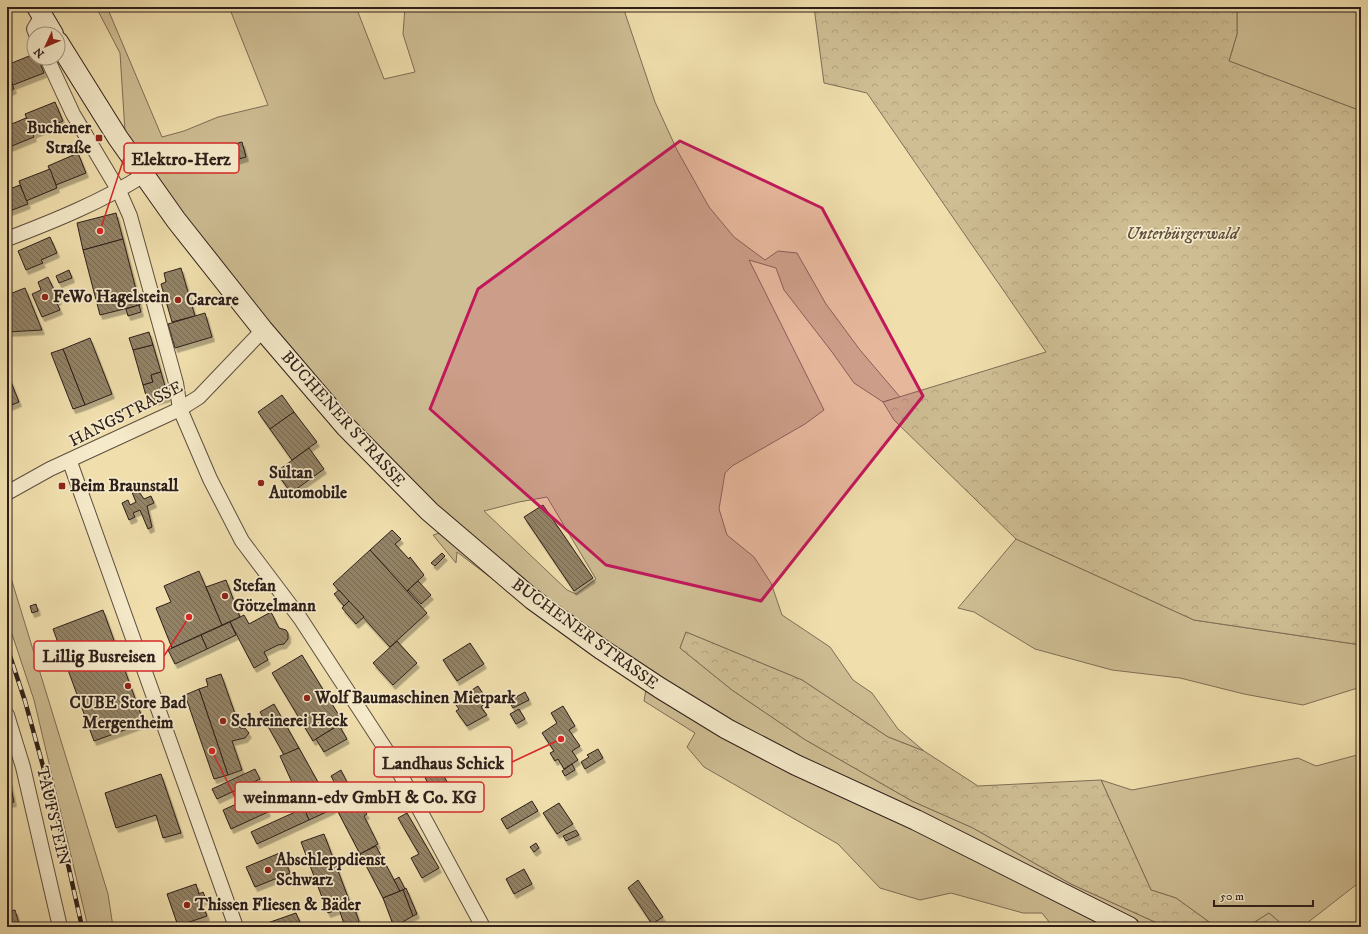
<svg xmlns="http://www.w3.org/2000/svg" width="1368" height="934" font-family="'IM FELL DW Pica',serif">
	<defs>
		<pattern id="forest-crowns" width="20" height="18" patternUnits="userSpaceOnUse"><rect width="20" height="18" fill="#cfbe94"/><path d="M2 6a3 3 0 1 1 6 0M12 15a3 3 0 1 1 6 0" fill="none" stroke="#b2a37f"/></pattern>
		<pattern id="building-back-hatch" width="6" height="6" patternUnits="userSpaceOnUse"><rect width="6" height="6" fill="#938366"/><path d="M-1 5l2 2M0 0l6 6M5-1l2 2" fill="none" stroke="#786b53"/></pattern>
		<filter id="shadow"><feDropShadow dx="2.5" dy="4.5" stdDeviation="0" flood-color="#0004"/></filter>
	</defs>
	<rect width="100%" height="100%" fill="#f0dfad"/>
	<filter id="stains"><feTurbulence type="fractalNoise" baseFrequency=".005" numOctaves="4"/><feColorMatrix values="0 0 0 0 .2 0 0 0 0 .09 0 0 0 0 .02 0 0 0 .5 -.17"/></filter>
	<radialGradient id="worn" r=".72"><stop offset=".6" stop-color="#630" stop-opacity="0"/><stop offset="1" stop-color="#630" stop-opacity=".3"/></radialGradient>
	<g fill="#cfbe94" stroke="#7e6e57" fill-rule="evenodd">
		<path d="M96 7H107L162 137 184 131 218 117 268 105 229 7H356L384 79 415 72 403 34 405 7H626L625 13 655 102 677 150 709 207 734 237 765 260 778 251 797 253 826 304 860 350 900 397 883 402 854 383 832 352 784 290 776 268 749 260 824 410 805 424 732 466 725 473 719 509 727 535 754 557 771 583 782 615 830 647 853 680 872 693 898 729 924 751 888 737 802 680 686 632 680 648 732 690 804 739 912 801 973 828 1071 884 1166 927H1053L1042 913H1023L951 893 920 900 880 888 838 844 704 767 687 747 695 733 644 701 646 689 507 590 457 552 456 563 433 535 450 530 263 330 153 170 125 132 120 53ZM547 497 596 579 576 594 567 590 484 511 519 502Z"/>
		<polygon points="1237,7 1361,7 1361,111 1229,61 1237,34"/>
		<polygon points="1016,539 1194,620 1361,645 1361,687 1303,705 1244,694 1180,678 1112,670 1035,649 974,612 958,608"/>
		<polygon points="7,565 108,894 113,927 88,927 34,700 7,619"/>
		<polygon points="1361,754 1361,881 1302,927 1285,927 1269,913 1247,927 1216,927 1176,898 1151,890 1101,780 1132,790 1298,758 1316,766"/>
	</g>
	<g fill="url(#forest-crowns)" stroke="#7e6e57">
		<polygon points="814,7 1237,7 1237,34 1229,61 1361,111 1361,645 1194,620 1016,539 894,420 883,402 1046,352 867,93 824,83"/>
		<polygon points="686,632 802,680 888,737 924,751 978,786 1101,780 1151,890 1176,898 1216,927 1166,927 1071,884 973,828 912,801 804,739 732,690 680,648"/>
		<polygon points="1269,913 1285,927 1247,927"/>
	</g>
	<g fill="url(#building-back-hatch)" stroke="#2e1f1a" filter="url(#shadow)">
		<polygon points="34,54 34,58 38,58 44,73 13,85 7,71 7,65"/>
		<polygon points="7,71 14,89 7,92"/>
		<polygon points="55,102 63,121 33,134 25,114"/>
		<polygon points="26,118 34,137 7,148 7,126"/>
		<polygon points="242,142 246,157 225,163 221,148"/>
		<polygon points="78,153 86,173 56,185 48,166"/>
		<polygon points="50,169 57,188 26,201 19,181"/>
		<polygon points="20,185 28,204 7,212 7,190"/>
		<polygon points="116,213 123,239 83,250 77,223"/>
		<polygon points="50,237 57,253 41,260 43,263 26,270 18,251"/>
		<polygon points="123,239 140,305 100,315 83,250"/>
		<polygon points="181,268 195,316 172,322 161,284 166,282 164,273"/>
		<polygon points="69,270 72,278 59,283 56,276"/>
		<polygon points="48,277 59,300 56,301 60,310 42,317 32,294 41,290 38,282"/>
		<polygon points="25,288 42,330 7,332 7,295"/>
		<polygon points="139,305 141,312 128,316 126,309"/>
		<polygon points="205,313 212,337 175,348 168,324"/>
		<polygon points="149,332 153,345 133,350 129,338"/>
		<polygon points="90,338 112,394 85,405 63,349"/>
		<polygon points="153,345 161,372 151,375 153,382 143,385 133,350"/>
		<polygon points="63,349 85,405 73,409 51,353"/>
		<polygon points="7,372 19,402 7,407"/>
		<polygon points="161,372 168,397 148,403 143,385 153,382 151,375"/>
		<polygon points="282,395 294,412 270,429 258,412"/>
		<polygon points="294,412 317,442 292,460 270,429"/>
		<polygon points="309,448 324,469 291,493 276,472"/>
		<polygon points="133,483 144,499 151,496 154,503 147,506 152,527 148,529 140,510 133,513 135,517 129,520 122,503 128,500 130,505 136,502 129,485"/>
		<polygon points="543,505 593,578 574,591 524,517"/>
		<polygon points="392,530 401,539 395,544 409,559 410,557 424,575 407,591 370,550"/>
		<polygon points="370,550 427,613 390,647 333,584"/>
		<polygon points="442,553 445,556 435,566 431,563"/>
		<polygon points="199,571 222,625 172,648 156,608 171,602 164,586"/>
		<polygon points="226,580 240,617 222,625 206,587"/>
		<polygon points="418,581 431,595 421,604 408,590"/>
		<polygon points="339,590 349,601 344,606 334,594"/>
		<polygon points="349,601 364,617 356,624 342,608"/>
		<polygon points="36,604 38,611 32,613 30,606"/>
		<polygon points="103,610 144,723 94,741 53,629"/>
		<polygon points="271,612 279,628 286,630 288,633 288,639 284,644 278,645 264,652 268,660 254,668 230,622 244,615 249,624"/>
		<polygon points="230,622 236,635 207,649 201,635"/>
		<polygon points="201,635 207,649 175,664 168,650"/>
		<polygon points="397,641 417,663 393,685 373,663"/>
		<polygon points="470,643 484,664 457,681 443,660"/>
		<polygon points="302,655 343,722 313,741 272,673"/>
		<polygon points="221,674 240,728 245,728 249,733 245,738 232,741 242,770 228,775 199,689 208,686 206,679"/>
		<polygon points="478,686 484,695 487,696 485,703 481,703 483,705 481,707 487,715 467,726 456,711 459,709 456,705 463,700 461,697"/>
		<polygon points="199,689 228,775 214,779 185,695"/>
		<polygon points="525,692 529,700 513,708 509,701"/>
		<polygon points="274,704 299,748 284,755 260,712"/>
		<polygon points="563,706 575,726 569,730 580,746 572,751 578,760 564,769 558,759 555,761 550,753 554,751 542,733 557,723 551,713"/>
		<polygon points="519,709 525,719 516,724 510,714"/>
		<polygon points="339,725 347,739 324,752 316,739"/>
		<polygon points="299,748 333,809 309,820 280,756"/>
		<polygon points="598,749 603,758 585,769 581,762 589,757 587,755"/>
		<polygon points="441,761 445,771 442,772 447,782 431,790 422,771"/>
		<polygon points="572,764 575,770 565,776 562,771"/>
		<polygon points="255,769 260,779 217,799 212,789"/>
		<polygon points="341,770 355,798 345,803 331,776"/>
		<polygon points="161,774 181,833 163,838 156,815 116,828 105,793"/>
		<polygon points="7,778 9,778 14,802 7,803"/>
		<polygon points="259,794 268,812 231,829 223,810"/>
		<polygon points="354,798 361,811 364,810 367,814 364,816 378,844 360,854 336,808"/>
		<polygon points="532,801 538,811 507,829 501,819"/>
		<polygon points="559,803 573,824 557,834 543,813"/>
		<polygon points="304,808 309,820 257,844 251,832"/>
		<polygon points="407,813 439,868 422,878 411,858 419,854 398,818"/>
		<polygon points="576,830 579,835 566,841 563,836"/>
		<polygon points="324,834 351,905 328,913 301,842"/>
		<polygon points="536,843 539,848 534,852 530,847"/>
		<polygon points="376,846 400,891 383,898 360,854"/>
		<polygon points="282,852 290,873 255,887 246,867"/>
		<polygon points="524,869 532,884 514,894 506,879"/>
		<polygon points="399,877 405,889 400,891 394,880"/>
		<polygon points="638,880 663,917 652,924 628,888"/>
		<polygon points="196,884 199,894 203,892 206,899 201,901 207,916 178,926 167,894"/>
		<polygon points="406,888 417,914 413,916 403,890"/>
		<polygon points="403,890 413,916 394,927 383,898"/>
		<polygon points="353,904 361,927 345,927 339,909"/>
		<polygon points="15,910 20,927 7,927 7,912"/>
		<polygon points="296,913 302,927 259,927 259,926"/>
	</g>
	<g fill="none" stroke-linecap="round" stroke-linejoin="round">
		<defs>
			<g id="street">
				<polyline points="36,34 34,29 42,16"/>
				<polyline points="47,58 73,114 119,191 130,216 176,383 180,409 210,479 242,541 300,618 392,759 483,927"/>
				<path d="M7 239C54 221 101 202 144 175"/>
				<polyline points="70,462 236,927"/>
				<polyline points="7,493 50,469 180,409 199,397 263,330"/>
				<polyline points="7,715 23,767 60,927"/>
			</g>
			<g id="secondary">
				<polyline points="37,7 53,34"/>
				<polyline points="58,42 118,138 176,220 263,330 346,427 430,512 532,599 601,649 660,688 727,729 796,765 916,820 1129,927"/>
			</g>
		</defs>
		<use href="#street" stroke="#5e4f3f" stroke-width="16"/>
		<use href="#secondary" stroke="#2e1f1a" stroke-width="22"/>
		<use href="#street" stroke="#f5eaca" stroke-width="14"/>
		<use href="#secondary" stroke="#f5eaca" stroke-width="20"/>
		<defs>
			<polyline id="rail" points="7,647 25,701 59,824 82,927"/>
		</defs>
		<use href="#rail" stroke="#2e1f1a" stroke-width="4.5"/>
		<use href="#rail" stroke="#f5eaca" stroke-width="3" stroke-dasharray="9" stroke-linecap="butt"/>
	</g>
	<path fill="#c2185b" fill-opacity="0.2" stroke="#c2185b" stroke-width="3" stroke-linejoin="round" d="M680 141 822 208 923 396 761 601 606 565 430 409 478 289Z"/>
	<g fill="#8f2418" stroke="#f5eaca" stroke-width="1.5">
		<rect x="95" y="134" width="8" height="8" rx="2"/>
		<circle cx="45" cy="297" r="4"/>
		<circle cx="178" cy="300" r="4"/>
		<circle cx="261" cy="483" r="4"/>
		<rect x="58" y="482" width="8" height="8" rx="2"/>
		<circle cx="225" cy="596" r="4"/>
		<circle cx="128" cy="686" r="4"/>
		<circle cx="307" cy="698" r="4"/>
		<circle cx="223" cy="721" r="4"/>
		<circle cx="268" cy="870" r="4"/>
		<circle cx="187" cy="905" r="4"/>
	</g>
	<g text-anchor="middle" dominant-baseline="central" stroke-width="3.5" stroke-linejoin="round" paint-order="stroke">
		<g font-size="17" font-weight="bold" fill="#2e1f1a" stroke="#f5eaca" text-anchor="start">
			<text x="91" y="128" text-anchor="end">Buchener<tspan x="91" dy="20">Straße</tspan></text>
			<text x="53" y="297">FeWo Hagelstein</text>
			<text x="186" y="300">Carcare</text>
			<text x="269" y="473">Sultan<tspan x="269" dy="20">Automobile</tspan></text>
			<text x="70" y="486">Beim Braunstall</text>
			<text x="233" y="586">Stefan<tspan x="233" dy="20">Götzelmann</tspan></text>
			<text x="315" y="698">Wolf Baumaschinen Mietpark</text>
			<text x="128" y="703" text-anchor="middle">CUBE Store Bad<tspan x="128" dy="20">Mergentheim</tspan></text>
			<text x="231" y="721">Schreinerei Heck</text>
			<text x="276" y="860">Abschleppdienst<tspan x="276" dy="20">Schwarz</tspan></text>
			<text x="195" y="905">Thissen Fliesen &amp; Bäder</text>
		</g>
		<g font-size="17" font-style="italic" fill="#5e4f3f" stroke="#f5eaca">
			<text x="1182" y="234">Unterbürgerwald</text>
		</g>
		<g font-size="17" fill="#2e1f1a" stroke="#f5eaca">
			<text transform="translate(126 414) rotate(-27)">HANGSTRASSE</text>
			<text transform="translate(343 419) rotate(48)">BUCHENER STRASSE</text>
			<text transform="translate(585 634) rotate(36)">BUCHENER STRASSE</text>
			<text transform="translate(53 816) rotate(77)">TAUFSTEIN</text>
		</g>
	</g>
	<path fill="none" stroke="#d62828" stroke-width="1.5" d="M100 231L124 158M189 617L164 656M561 739L512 762M212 751L235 797"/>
	<g fill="#d62828" stroke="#f5eaca" stroke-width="1.5">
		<circle cx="100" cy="231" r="4"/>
		<circle cx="189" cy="617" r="4"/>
		<circle cx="561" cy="739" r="4"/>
		<circle cx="212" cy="751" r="4"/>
	</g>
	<g fill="#f5eaca" stroke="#d62828" stroke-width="1.5">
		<rect x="124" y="143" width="115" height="30" rx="4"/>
		<rect x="34" y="641" width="130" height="30" rx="4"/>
		<rect x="374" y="747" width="138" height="30" rx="4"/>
		<rect x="235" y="782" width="249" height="30" rx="4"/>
	</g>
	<g font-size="18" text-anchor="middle" font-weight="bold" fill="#2e1f1a">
		<text x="181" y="165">Elektro-Herz</text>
		<text x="99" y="662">Lillig Busreisen</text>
		<text x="443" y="769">Landhaus Schick</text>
		<text x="360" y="803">weinmann-edv GmbH &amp; Co. KG</text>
	</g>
	<rect width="1368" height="934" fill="none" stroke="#f0dfad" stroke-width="24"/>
	<rect x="8" y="8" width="1352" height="918" fill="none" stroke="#2e1f1a" stroke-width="2"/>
	<rect x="12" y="12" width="1344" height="910" fill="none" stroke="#2e1f1a"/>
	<g transform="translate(46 46) rotate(226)"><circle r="19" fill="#f5eaca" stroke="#a59984"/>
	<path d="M0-3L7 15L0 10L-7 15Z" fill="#8f2418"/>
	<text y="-6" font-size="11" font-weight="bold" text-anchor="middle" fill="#2e1f1a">N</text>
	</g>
	<path d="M1214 900v6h99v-6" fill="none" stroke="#2e1f1a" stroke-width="2"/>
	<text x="1220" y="900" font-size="12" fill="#2e1f1a" stroke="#f5eaca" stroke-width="3" paint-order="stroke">50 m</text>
	<rect width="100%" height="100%" filter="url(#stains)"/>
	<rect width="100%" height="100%" fill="url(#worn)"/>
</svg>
